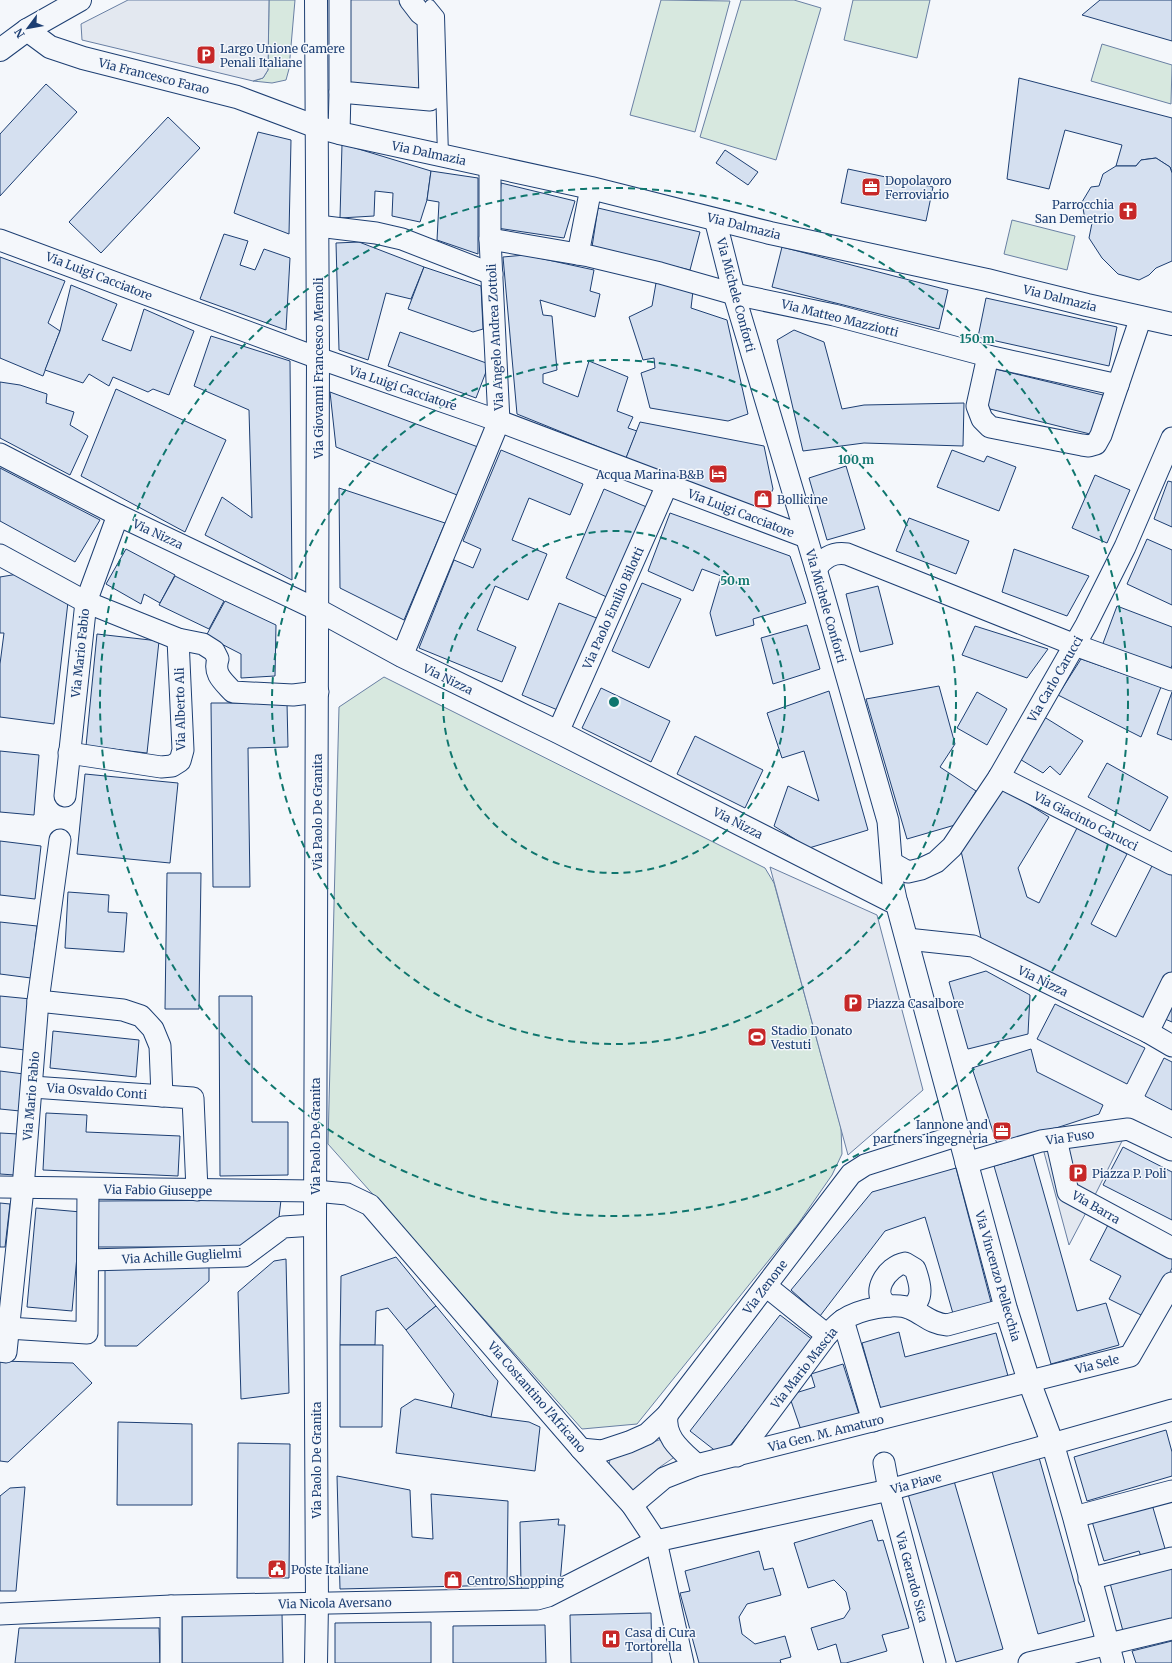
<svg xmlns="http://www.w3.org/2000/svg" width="1172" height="1663" font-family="Merriweather,serif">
	<rect width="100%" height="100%" fill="#f4f7fb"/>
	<g fill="#d7e8df" stroke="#687fa3">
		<polygon points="269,0 295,0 289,69 286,80 272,83 253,81 263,78 268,70"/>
		<polygon points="661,0 730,1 695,132 630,115"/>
		<polygon points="741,0 794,0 821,8 776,160 700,137"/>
		<polygon points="853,0 930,0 917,58 844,40"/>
		<polygon points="1102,44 1172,65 1171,104 1091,81"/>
		<polygon points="1012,220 1075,236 1067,270 1004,254"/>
		<polygon points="384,677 765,868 774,883 841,1128 842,1154 832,1175 798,1224 637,1424 582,1429 328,1144 339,707"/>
	</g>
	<g fill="#e3e8f0" stroke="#687fa3">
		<polygon points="128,0 269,0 268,70 263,78 253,81 82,40 81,24"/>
		<polygon points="340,0 410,0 420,13 430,100 340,92"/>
		<polygon points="770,867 877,915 923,1090 848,1155"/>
		<polygon points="1128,1129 1090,1205 1069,1245 1041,1141"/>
		<polygon points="662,1439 676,1456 660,1467 634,1491 609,1467 610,1458 613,1456"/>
	</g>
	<g fill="#d5e0f0" stroke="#1d3f73">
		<polygon points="1100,0 1172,0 1172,41 1082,15"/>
		<polygon points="1019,78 1172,118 1172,173 1170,167 1156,158 1141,160 1136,166 1116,166 1122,145 1065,130 1049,189 1007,179"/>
		<polygon points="46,84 77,112 0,196 0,134"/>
		<polygon points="168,117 200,148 101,253 69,222"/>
		<polygon points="258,132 291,140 289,234 234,213"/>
		<polygon points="342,144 431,171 427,200 420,222 392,216 393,193 375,191 374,216 340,218"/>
		<polygon points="725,150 758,172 748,185 716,163"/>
		<polygon points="1156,158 1170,167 1172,173 1172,261 1156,268 1149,275 1139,280 1118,274 1102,258 1089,238 1092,223 1085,220 1082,202 1091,187 1099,186 1103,174 1116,166 1136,166 1141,160"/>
		<polygon points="848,169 933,187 926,221 841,203"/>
		<polygon points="431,171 478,178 478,254 437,240 439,202 427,200"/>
		<polygon points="501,183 575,201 564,238 497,228"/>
		<polygon points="598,208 700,232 690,270 592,247"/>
		<polygon points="224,234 248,241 240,265 255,270 264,249 290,258 286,330 200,299"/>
		<polygon points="359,242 424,267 411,299 386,293 368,360 339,350 336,243"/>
		<polygon points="782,247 948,290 939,329 772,287"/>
		<polygon points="525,255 594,270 590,291 600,294 595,317 540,300 543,315 552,316 557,370 543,374 543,383 578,397 589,361 628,377 617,411 633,417 628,428 637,431 626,458 517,414 503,257"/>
		<polygon points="0,257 65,281 48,323 60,331 43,376 0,358"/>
		<polygon points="424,267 481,286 483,329 473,332 408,309"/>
		<polygon points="656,283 693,291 691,308 727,320 748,414 728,421 650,408 641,373 655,368 654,358 643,360 629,317 652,306"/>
		<polygon points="71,285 117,304 102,340 131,351 144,309 194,331 169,395 153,389 148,392 113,377 109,386 89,374 83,383 45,370 60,331"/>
		<polygon points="986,298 1117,327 1109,366 978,337"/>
		<polygon points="794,330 824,342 842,409 864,405 964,403 963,446 864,443 803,451 777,340"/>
		<polygon points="400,332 489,364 476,398 388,366"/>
		<polygon points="211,336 290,361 292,580 205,535 222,497 252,518 249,410 194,386"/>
		<polygon points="995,369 1103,395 1094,435 986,408"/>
		<polygon points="0,382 20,385 47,394 46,403 74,412 70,425 88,436 70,475 0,438"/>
		<polygon points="116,389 226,440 185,532 81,476"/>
		<polygon points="330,392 478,447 457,495 336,447"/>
		<polygon points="640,422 764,446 773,489 763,511 626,458"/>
		<polygon points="501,450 583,484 570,515 529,498 512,540 547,554 528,600 495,586 477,630 516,647 502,682 419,648 454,560 473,568 481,549 463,541"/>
		<polygon points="952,450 984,462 987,456 1016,467 999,511 937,487"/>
		<polygon points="846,466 865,529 827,540 809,478"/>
		<polygon points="0,468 100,520 75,562 0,521"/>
		<polygon points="1095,475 1130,490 1107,543 1072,528"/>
		<polygon points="1168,481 1172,482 1172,527 1154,519"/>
		<polygon points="339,488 445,523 404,620 340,588"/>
		<polygon points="604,489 649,508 613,600 566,578"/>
		<polygon points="670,513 790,556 806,603 753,619 754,625 716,636 710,613 721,576 702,569 693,591 648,571"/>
		<polygon points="909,518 969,541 956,574 896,551"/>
		<polygon points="1147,539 1172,550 1172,605 1127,584"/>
		<polygon points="126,549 175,575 160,603 144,594 141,604 106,584"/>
		<polygon points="1014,549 1089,576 1067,616 1002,592"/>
		<polygon points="18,574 68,602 54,724 0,717 0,664 4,633 0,633 0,577"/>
		<polygon points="175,576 224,601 209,629 159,605"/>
		<polygon points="642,583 681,599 649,668 612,651"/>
		<polygon points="878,586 893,644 860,652 846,594"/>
		<polygon points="225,601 276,625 275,676 241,678 241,654 206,636"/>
		<polygon points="559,603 599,619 560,711 522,695"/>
		<polygon points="1117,606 1172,627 1172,665 1170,672 1102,646"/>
		<polygon points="807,625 820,669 773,684 761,638"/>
		<polygon points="975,626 1048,649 1027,678 962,655"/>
		<polygon points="97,634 159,641 147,753 86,746"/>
		<polygon points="1081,659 1161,687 1141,737 1058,695"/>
		<polygon points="939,686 955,744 940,767 976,791 955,825 907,839 866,699"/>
		<polygon points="601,688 670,721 651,762 582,728"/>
		<polygon points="829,691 868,830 809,848 774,826 788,786 819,801 804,751 782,758 767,713"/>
		<polygon points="977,692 1007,709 987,745 957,728"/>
		<polygon points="1172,692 1172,740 1157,734"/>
		<polygon points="211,703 287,703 288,747 248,748 250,887 213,887"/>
		<polygon points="1041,715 1083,741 1060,775 1050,766 1043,773 1013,755"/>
		<polygon points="695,736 763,770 745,808 677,774"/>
		<polygon points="0,751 39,755 34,815 0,812"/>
		<polygon points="1107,763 1168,797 1150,831 1088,797"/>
		<polygon points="85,774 178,783 170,863 77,854"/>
		<polygon points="1001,787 1049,817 1018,868 1027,897 1039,903 1077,828 1127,854 1091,924 1116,937 1154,862 1172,872 1172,976 1148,1023 981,938 961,851"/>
		<polygon points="0,841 41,846 35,899 0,895"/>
		<polygon points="167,873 201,873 199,1009 165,1009"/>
		<polygon points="68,892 109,895 108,912 127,913 124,952 65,948"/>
		<polygon points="0,922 37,926 31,978 0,974"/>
		<polygon points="986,971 1030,995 1028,1034 968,1049 949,982"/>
		<polygon points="0,996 31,999 25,1050 0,1047"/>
		<polygon points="219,996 252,996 252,1122 288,1122 288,1175 220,1176"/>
		<polygon points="1055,1004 1145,1048 1127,1084 1037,1039"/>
		<polygon points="1172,1005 1172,1022 1165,1019"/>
		<polygon points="53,1031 139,1040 136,1077 50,1068"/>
		<polygon points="1031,1049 1037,1072 1103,1105 1099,1114 998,1147 972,1068"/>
		<polygon points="1164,1058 1172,1062 1172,1110 1145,1096"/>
		<polygon points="0,1071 24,1074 20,1111 0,1109"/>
		<polygon points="46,1113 87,1115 86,1132 180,1136 178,1176 43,1170"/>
		<polygon points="0,1133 18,1134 15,1175 0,1174"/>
		<polygon points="1123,1147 1172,1172 1172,1220 1103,1185"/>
		<polygon points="1033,1155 1077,1311 1106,1303 1119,1345 1051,1364 994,1166"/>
		<polygon points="956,1168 992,1306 954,1317 925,1217 885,1231 820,1316 791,1290 872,1192"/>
		<polygon points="281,1200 279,1217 242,1247 96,1247 98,1201"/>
		<polygon points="0,1203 10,1204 5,1247 0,1247"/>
		<polygon points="36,1208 81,1212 72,1311 27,1307"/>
		<polygon points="1108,1225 1172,1257 1172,1268 1147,1318 1109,1299 1121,1276 1090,1260"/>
		<polygon points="396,1257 436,1306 406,1330 388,1308 376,1311 375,1345 340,1345 341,1276"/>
		<polygon points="286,1259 289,1393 241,1399 238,1292 274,1261"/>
		<polygon points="105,1267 209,1267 209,1281 137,1346 105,1346"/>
		<polygon points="436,1306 498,1381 491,1417 451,1408 454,1394 406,1330"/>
		<polygon points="780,1315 813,1340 722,1456 690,1431"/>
		<polygon points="899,1332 905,1357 996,1333 1008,1376 881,1410 862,1343"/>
		<polygon points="340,1345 383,1345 382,1427 340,1427"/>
		<polygon points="0,1361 73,1363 92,1383 8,1462 0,1461"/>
		<polygon points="843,1364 859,1414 801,1430 789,1395 815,1387 811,1374"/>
		<polygon points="415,1399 491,1417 529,1422 540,1427 535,1471 396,1453 401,1408"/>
		<polygon points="118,1422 192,1424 192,1505 117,1505"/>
		<polygon points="1166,1430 1172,1452 1172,1476 1087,1501 1074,1457"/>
		<polygon points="238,1443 290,1444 289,1578 237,1578"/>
		<polygon points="1038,1454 1085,1621 1038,1634 991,1468"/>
		<polygon points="337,1476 410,1490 412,1537 433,1539 431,1494 508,1501 507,1585 340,1589"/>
		<polygon points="954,1481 1003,1649 956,1662 908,1494"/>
		<polygon points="25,1487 16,1591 0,1591 0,1496 10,1488"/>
		<polygon points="1151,1501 1166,1552 1142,1559 1139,1551 1104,1561 1091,1518"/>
		<polygon points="559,1519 558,1525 565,1525 560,1583 538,1583 536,1591 522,1590 521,1586 520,1522"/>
		<polygon points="872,1520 878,1541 883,1540 909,1628 882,1635 887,1651 846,1663 841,1663 836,1644 818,1650 811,1628 844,1618 850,1609 846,1592 834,1580 808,1588 794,1543"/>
		<polygon points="759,1551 764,1570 773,1568 781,1595 747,1604 739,1617 742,1634 755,1644 785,1636 791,1657 780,1660 781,1663 699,1663 680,1593 690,1591 685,1571"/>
		<polygon points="1172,1566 1172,1619 1123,1631 1110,1583"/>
		<polygon points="282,1613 283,1663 182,1663 182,1615"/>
		<polygon points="651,1613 652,1663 571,1663 570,1615"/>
		<polygon points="431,1622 431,1663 335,1663 335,1623"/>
		<polygon points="545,1625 546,1663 453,1663 453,1626"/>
		<polygon points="19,1628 159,1628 160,1663 15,1663"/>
		<polygon points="1172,1641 1172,1663 1136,1663 1132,1651"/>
	</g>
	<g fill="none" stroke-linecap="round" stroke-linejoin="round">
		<defs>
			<polyline id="lane" points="430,5 439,16 443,156"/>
			<g id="street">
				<polyline points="340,0 340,92 430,100 428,19 420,13 410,0"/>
				<polyline points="339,133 340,92"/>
				<polyline points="715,219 734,294 816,569 888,821 893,885 897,904"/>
				<polyline points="318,226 376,233 402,239 492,274"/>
				<polyline points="490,239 589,256 660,273 734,294 834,315 988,356 1118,385"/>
				<polyline points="0,240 318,358 499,421 806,537"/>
				<polyline points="578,254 591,188"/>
				<polyline points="988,356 977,406 982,419 990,427 1082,445 1089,446 1096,444 1101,435 1141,317"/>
				<polyline points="0,454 118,515 316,609"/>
				<path d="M0 555 86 602 178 639 203 644 214 651 218 659C213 674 223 681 233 692L293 695 318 692"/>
				<path d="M816 569C824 557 833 552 847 554L1075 645 1172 680"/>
				<polyline points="402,656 499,421 490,239 490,166"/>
				<polyline points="558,732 667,485"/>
				<polyline points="69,753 161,767 172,766 180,761 183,750 178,639"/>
				<polyline points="999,777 1172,864"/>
				<polyline points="65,796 86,602 118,515"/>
				<polyline points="892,863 908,872 921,869 936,862 952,847 999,777 1086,625 1125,547 1172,438"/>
				<polyline points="907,939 973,946 1148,1032 1172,1046"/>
				<polyline points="38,1001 123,1010 141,1016 153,1029 160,1046 162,1096"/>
				<polyline points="1148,1032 1172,983"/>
				<polyline points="32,1087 193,1098 197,1190"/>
				<polyline points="1056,1139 1068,1192 1172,1248"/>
				<polyline points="966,1163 1041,1141 1128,1129 1172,1150"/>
				<polyline points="0,1187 315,1191 347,1194 370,1205 581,1449 632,1505 656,1541 683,1663"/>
				<polyline points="88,1260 244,1256 283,1227 315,1225"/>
				<polyline points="766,1286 827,1335"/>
				<path d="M889 1306C868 1295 887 1266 905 1263L915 1269C920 1283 925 1299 910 1308"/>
				<polyline points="843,1320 873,1421"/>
				<polyline points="8,1328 87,1333 88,1189"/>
				<polyline points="0,1351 6,1352 23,1188 38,1001 60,840"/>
				<path d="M667 1415C664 1438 681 1450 697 1465"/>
				<polyline points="581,1449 602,1451 629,1442 647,1434 667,1415 851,1174 865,1165 959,1135"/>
				<path d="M737 1456 827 1335C832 1330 837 1324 843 1320 857 1310 895 1301 911 1309 924 1315 932 1324 947 1325L1006 1309"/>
				<polyline points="884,1463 889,1490 935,1663"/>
				<polyline points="632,1505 664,1478 697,1465 1130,1356 1172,1283"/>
				<polyline points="1074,1517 1172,1491"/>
				<polyline points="1089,1579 1172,1558"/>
				<polyline points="171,1606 171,1663"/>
				<polyline points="0,1614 171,1606 537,1599 548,1596 656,1541 889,1490 1172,1410"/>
				<polyline points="1029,1663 1172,1629"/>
			</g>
			<g id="secondary">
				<polyline points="27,30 50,47 83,58 237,97 317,127 339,133 591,188 770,233 987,280 1087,305 1172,324"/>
				<polyline points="0,50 27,30 80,0"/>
				<polyline points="316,609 402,656 558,732 897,904 1006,1309 1029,1381 1053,1445 1074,1517 1113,1663"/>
				<polyline points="316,1663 317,1603 315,1225 318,358 316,0"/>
			</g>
		</defs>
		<use href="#lane" stroke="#1d3f73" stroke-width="12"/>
		<use href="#street" stroke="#1d3f73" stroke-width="23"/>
		<use href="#secondary" stroke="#1d3f73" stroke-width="24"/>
		<use href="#lane" stroke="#f4f7fb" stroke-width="10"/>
		<use href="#street" stroke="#f4f7fb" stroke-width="21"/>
		<use href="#secondary" stroke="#f4f7fb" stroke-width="22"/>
	</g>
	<g fill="none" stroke="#0f766e" stroke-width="2" stroke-dasharray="7 5">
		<circle cx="614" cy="702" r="171"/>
		<circle cx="614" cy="702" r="342"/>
		<circle cx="614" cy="702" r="514"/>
	</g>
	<defs>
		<symbol id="parking-square" viewBox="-11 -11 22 22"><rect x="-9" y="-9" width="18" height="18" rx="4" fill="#c62828" stroke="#f4f7fb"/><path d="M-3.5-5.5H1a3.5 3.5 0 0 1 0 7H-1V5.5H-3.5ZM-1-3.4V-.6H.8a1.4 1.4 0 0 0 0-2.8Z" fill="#fff"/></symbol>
		<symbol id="office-square" viewBox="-11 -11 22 22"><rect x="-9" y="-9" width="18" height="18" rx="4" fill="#c62828" stroke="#f4f7fb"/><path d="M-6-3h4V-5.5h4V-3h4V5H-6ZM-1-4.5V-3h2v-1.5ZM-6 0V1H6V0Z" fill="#fff"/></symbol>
		<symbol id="church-square" viewBox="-11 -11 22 22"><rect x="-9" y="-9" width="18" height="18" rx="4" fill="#c62828" stroke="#f4f7fb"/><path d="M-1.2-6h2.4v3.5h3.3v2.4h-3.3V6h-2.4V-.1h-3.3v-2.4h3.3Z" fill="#fff"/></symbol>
		<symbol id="hotel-square" viewBox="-11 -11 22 22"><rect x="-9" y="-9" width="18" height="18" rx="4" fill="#c62828" stroke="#f4f7fb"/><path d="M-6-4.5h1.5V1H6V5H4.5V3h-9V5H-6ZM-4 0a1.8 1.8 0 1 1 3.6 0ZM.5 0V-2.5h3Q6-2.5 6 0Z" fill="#fff"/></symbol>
		<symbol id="shop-square" viewBox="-11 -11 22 22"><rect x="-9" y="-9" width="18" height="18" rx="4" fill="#c62828" stroke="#f4f7fb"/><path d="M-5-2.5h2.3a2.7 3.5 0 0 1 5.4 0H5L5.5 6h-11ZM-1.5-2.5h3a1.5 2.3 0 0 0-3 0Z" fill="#fff"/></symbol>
		<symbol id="stadium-square" viewBox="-11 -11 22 22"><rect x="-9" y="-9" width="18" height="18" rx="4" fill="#c62828" stroke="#f4f7fb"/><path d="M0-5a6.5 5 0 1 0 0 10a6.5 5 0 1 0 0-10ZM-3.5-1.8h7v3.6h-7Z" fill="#fff"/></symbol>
		<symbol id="civic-square" viewBox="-11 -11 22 22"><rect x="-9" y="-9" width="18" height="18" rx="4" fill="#c62828" stroke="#f4f7fb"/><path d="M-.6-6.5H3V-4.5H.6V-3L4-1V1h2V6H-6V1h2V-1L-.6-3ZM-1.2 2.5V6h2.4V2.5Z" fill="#fff"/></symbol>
		<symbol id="hospital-square" viewBox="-11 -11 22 22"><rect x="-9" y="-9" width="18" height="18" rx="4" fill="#c62828" stroke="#f4f7fb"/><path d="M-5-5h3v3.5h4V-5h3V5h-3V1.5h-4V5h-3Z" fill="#fff"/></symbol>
	</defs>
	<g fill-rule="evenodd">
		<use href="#parking-square" x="195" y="44" width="22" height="22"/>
		<use href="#office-square" x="860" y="176" width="22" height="22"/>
		<use href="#church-square" x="1117" y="200" width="22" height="22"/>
		<use href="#hotel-square" x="707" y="463" width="22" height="22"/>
		<use href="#shop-square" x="752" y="488" width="22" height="22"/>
		<use href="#parking-square" x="842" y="992" width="22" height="22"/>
		<use href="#stadium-square" x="746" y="1026" width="22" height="22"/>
		<use href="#office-square" x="991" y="1120" width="22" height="22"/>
		<use href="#parking-square" x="1067" y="1162" width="22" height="22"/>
		<use href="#civic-square" x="266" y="1558" width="22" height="22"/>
		<use href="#shop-square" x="442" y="1569" width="22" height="22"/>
		<use href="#hospital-square" x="600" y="1628" width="22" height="22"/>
	</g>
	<g text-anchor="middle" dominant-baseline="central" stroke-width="3" stroke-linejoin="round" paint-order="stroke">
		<g font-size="12" fill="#1d3f73" stroke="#f4f7fb" text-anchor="start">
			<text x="220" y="48">Largo Unione Camere<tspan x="220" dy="14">Penali Italiane</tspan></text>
			<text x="885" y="180">Dopolavoro<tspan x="885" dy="14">Ferroviario</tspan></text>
			<text x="1114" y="204" text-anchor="end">Parrocchia<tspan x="1114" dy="14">San Demetrio</tspan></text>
			<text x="704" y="474" text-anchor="end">Acqua Marina B&amp;B</text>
			<text x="777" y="499">Bollicine</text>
			<text x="867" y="1003">Piazza Casalbore</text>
			<text x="771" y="1030">Stadio Donato<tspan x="771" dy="14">Vestuti</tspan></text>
			<text x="988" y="1124" text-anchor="end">Iannone and<tspan x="988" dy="14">partners ingegneria</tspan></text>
			<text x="1092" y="1173">Piazza P. Poli</text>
			<text x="291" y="1569">Poste Italiane</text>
			<text x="467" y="1580">Centro Shopping</text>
			<text x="625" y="1632">Casa di Cura<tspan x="625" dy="14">Tortorella</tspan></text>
		</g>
		<g font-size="12" fill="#1d3f73" stroke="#f4f7fb">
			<text transform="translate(154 76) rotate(14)">Via Francesco Farao</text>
			<text transform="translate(429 153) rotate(12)">Via Dalmazia</text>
			<text transform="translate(744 226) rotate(14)">Via Dalmazia</text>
			<text transform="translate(99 276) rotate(21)">Via Luigi Cacciatore</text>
			<text transform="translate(736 295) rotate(75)">Via Michele Conforti</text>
			<text transform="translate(1060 298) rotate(14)">Via Dalmazia</text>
			<text transform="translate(840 318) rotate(14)">Via Matteo Mazziotti</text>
			<text transform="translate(495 337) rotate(-93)">Via Angelo Andrea Zottoli</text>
			<text transform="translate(318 368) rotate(-90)">Via Giovanni Francesco Memoli</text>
			<text transform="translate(403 388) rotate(19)">Via Luigi Cacciatore</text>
			<text transform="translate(741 513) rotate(21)">Via Luigi Cacciatore</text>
			<text transform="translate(158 534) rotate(25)">Via Nizza</text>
			<text transform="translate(826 606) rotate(74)">Via Michele Conforti</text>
			<text transform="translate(613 608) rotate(-66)">Via Paolo Emilio Bilotti</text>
			<text transform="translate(80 653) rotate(-84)">Via Mario Fabio</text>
			<text transform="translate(448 679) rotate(26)">Via Nizza</text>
			<text transform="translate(1055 679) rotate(-60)">Via Carlo Carucci</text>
			<text transform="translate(180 709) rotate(-91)">Via Alberto Ali</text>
			<text transform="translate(317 812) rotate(-90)">Via Paolo De Granita</text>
			<text transform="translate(1086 821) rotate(27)">Via Giacinto Carucci</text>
			<text transform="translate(738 823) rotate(27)">Via Nizza</text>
			<text transform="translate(1043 981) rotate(26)">Via Nizza</text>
			<text transform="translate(97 1091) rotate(4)">Via Osvaldo Conti</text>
			<text transform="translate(31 1096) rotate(-85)">Via Mario Fabio</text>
			<text transform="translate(315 1136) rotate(-90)">Via Paolo De Granita</text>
			<text transform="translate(1070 1137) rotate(-8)">Via Fuso</text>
			<text transform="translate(158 1190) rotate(1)">Via Fabio Giuseppe</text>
			<text transform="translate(1096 1207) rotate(30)">Via Barra</text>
			<text transform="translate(182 1256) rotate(-3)">Via Achille Guglielmi</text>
			<text transform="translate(998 1276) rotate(74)">Via Vincenzo Pellecchia</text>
			<text transform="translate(765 1287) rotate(-53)">Via Zenone</text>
			<text transform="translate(1097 1364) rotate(-14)">Via Sele</text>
			<text transform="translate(804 1368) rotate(-52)">Via Mario Mascia</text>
			<text transform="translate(537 1397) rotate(49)">Via Costantino l'Africano</text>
			<text transform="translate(826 1433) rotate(-14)">Via Gen. M. Amaturo</text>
			<text transform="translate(316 1460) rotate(-90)">Via Paolo De Granita</text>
			<text transform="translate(916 1483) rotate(-15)">Via Piave</text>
			<text transform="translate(912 1577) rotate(75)">Via Gerardo Sica</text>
			<text transform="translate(335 1603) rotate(-1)">Via Nicola Aversano</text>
		</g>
	</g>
	<circle cx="614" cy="702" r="6" fill="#0f766e" stroke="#f4f7fb" stroke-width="2"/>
	<g font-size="12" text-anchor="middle" font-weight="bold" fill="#0f766e" stroke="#f4f7fb" stroke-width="3" stroke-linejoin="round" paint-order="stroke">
		<text x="977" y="343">150 m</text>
		<text x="856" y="464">100 m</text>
		<text x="735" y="585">50 m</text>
	</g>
	<g transform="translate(28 28) rotate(238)" stroke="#f4f7fb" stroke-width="3" paint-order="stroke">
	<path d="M0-3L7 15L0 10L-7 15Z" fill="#1d3f73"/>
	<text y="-6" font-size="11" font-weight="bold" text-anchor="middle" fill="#1d3f73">N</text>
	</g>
</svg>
